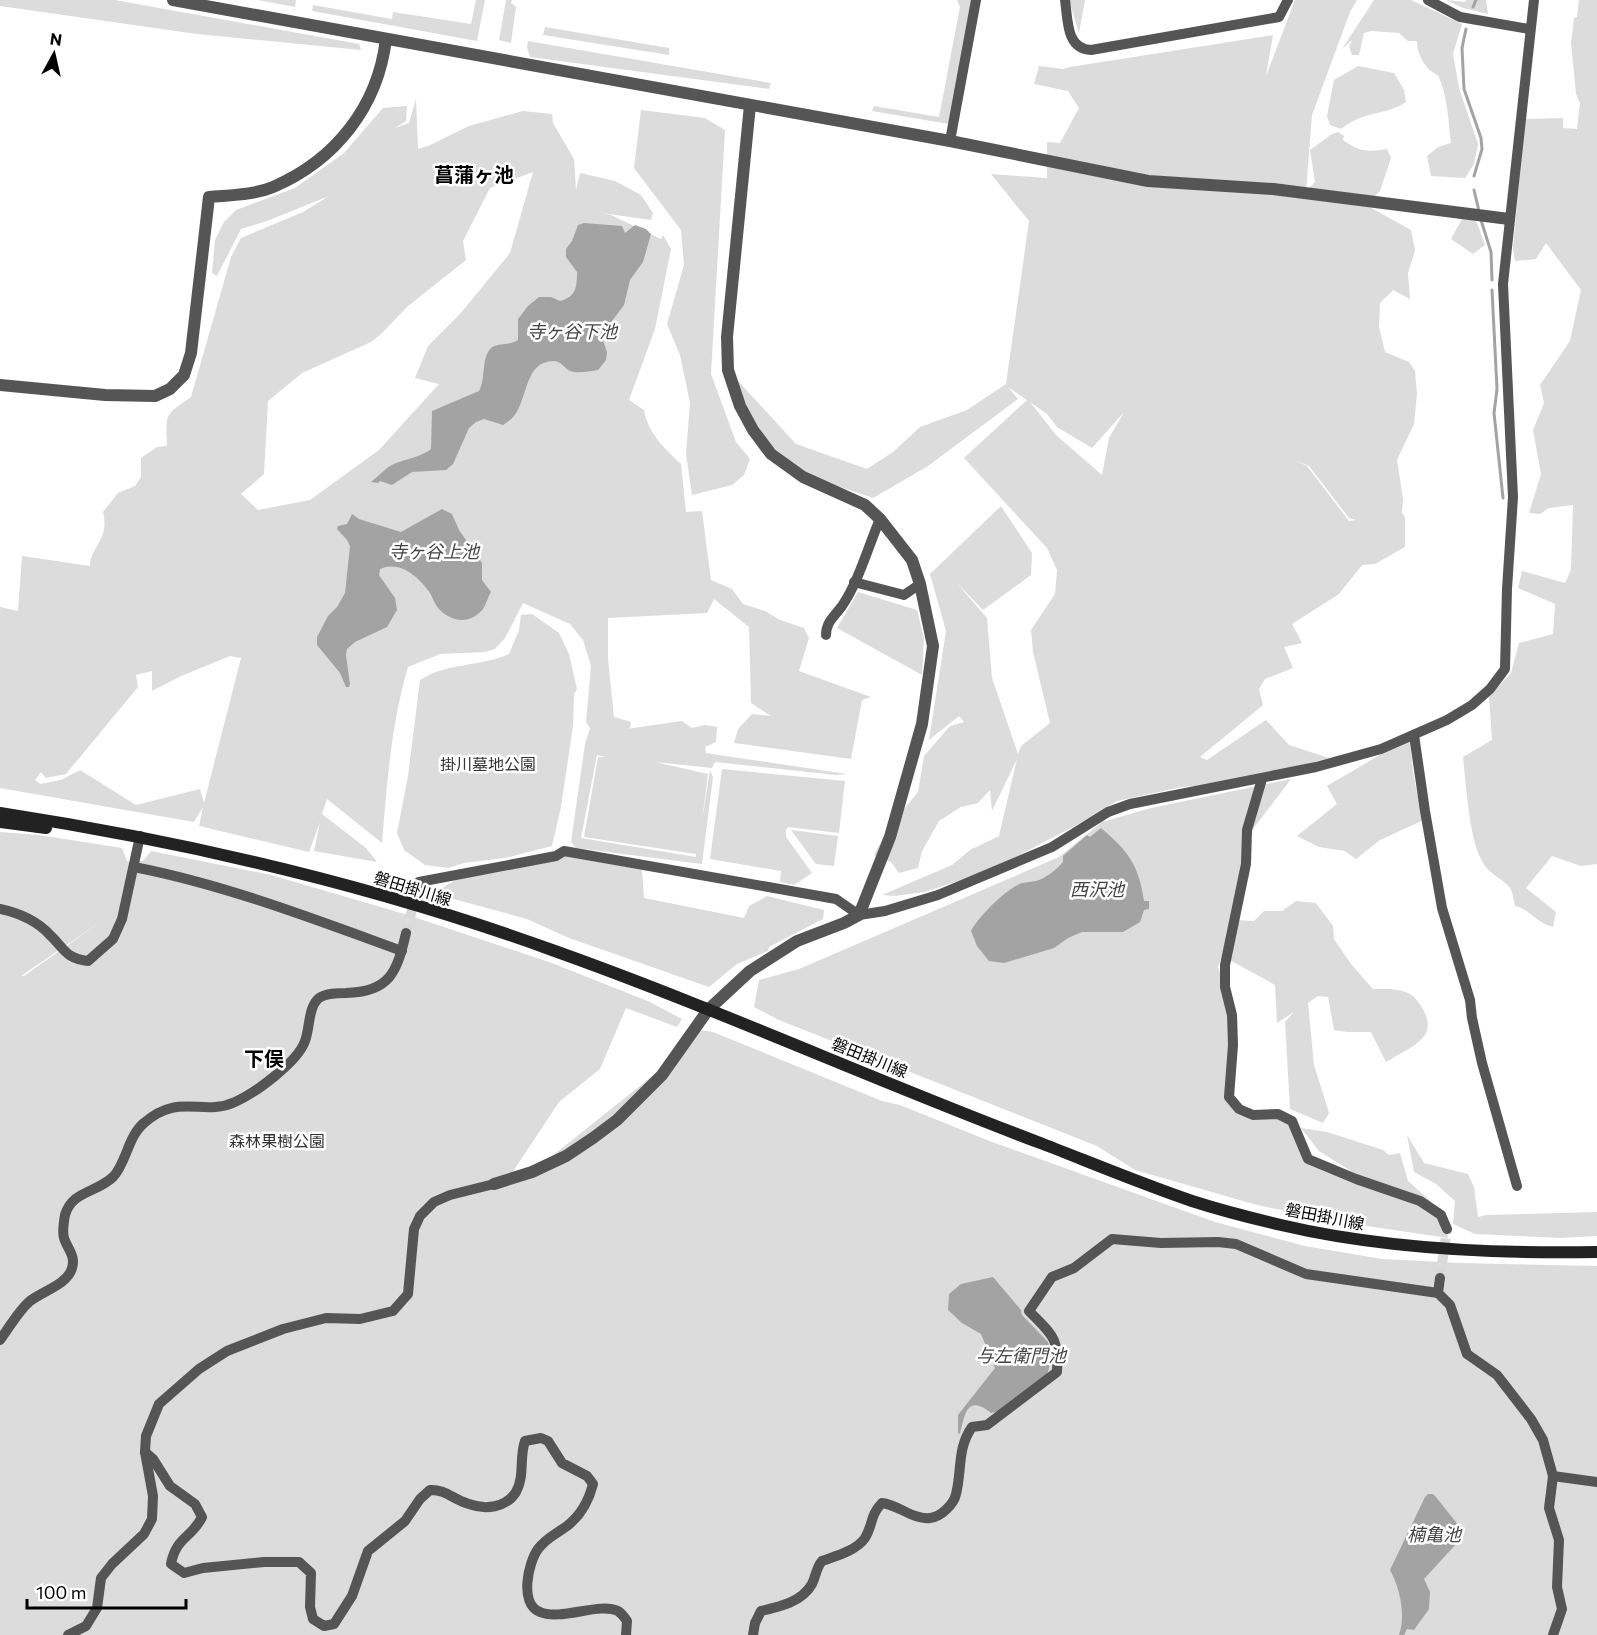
<svg xmlns="http://www.w3.org/2000/svg" width="1597" height="1635" font-family="Commissioner,'Noto Sans JP',sans-serif">
	<rect width="100%" height="100%" fill="#fff"/>
	<g fill="#dcdcdc" fill-rule="evenodd">
		<polygon points="0,0 115,0 359,44 361,50 197,34 0,6"/>
		<polygon points="258,0 296,0 295,7"/>
		<polygon points="476,0 485,0 477,41 312,11 313,5 392,19 393,12 471,24"/>
		<polygon points="506,0 512,0 511,3 516,7 511,43 499,40"/>
		<polygon points="957,0 972,0 949,124 872,111 874,106 939,117 960,7"/>
		<polygon points="1069,0 1085,0 1079,33"/>
		<path d="M1295 0H1357L1350 12 1312 115 1306 191 1315 182 1310 150 1332 134 1338 132 1344 136 1343 140C1360 152 1366 152 1387 149L1391 158 1380 191 1372 199 1348 195 1411 230 1415 250 1408 273 1410 299 1393 290 1380 303 1379 327 1385 352 1409 362 1415 371 1417 394 1414 424 1397 460 1403 499 1402 513 1405 517V547L1375 564 1362 565 1339 594 1292 624 1302 643 1284 647 1293 668 1265 679 1259 689 1263 705 1200 757 1207 760 1266 720 1289 745 1329 758 1227 784 1182 787 1117 801 1088 819 1010 860 979 874 925 892 895 896 882 895 952 865 970 850 999 836 1017 759 992 811 990 790 978 803 961 807 939 821 922 851 918 868 899 873 891 862 874 855 887 830 918 792 924 756 950 726 964 722 959 716 929 740 946 631 930 574 1001 506 1032 553 1031 575 983 610 955 581 987 618 992 678 1018 754 1021 746 1050 723 1033 652 1031 630 1055 594 1057 570 1047 548 964 458 1027 400 1008 387 1018 399 928 466 873 498 799 473 761 440 728 370 796 444 867 469 893 452 920 427 967 410 1006 384 1029 221 991 174 1047 178V142L1060 143 1079 108 1068 91 1034 84 1039 66 1063 69 1070 67 1273 35 1266 76ZM1030 402 1047 414 1057 427 1092 448 1124 412 1109 438 1102 475 1056 435ZM1292 459 1309 466 1349 518 1356 520 1349 521 1307 466Z"/>
		<path d="M1374 0H1411L1462 24 1453 54 1459 88 1478 144 1474 164 1465 178 1431 176 1427 156 1438 147 1451 143C1448 119 1448 97 1438 75 1425 70 1417 54 1417 41H1408L1399 33 1371 31 1364 33 1359 55H1352L1349 47 1352 40 1342 49Z"/>
		<polygon points="1446,0 1465,2 1466,0 1486,0 1488,14 1463,8"/>
		<path d="M1579 0H1597V864L1581 866 1552 856 1526 888 1556 912 1553 927C1535 922 1528 908 1515 906 1514 901 1513 893 1510 888 1502 877 1489 876 1481 859 1469 836 1466 784 1463 757L1492 740 1489 697 1511 673 1519 643 1553 634 1555 604 1518 588 1522 571 1565 583 1571 570 1573 505 1549 508 1540 514 1529 513 1541 474 1533 430 1544 403 1540 385 1570 341 1581 290 1546 243 1536 259 1515 261 1513 248 1525 119 1563 118V128L1577 129 1580 103 1576 94 1571 43 1574 18 1577 17Z"/>
		<polygon points="545,27 669,48 669,55 543,35"/>
		<polygon points="528,41 771,83 769,89 530,57 527,47"/>
		<path d="M1358 66 1394 73 1404 90 1406 102C1385 116 1364 110 1341 129L1330 125 1327 116 1334 80Z"/>
		<path d="M416 99 418 149 428 146 469 126 523 111 552 114 553 123 574 159 576 190 580 173 615 181 641 195 653 213 651 220 602 213 611 215 661 239 663 235 671 249 655 329 629 400 644 410C647 432 665 449 681 464L686 512 702 511 711 580 732 589 743 604 765 611 780 620 804 628 809 638 799 671 871 697 862 700 851 759 734 743 738 729 752 714 771 716 751 703 749 627 714 599 707 613 608 618V659L614 717 631 722 630 728 626 729 682 721 692 728 705 725 717 727 716 742 705 747 706 753 847 774 836 775 715 762 712 768 655 762 708 774 702 821 710 770 713 777 702 864 576 848 571 842 585 744 590 728 586 722 591 666 583 640 570 624 523 603 505 638 495 649 485 652 440 654 408 667C391 724 387 784 382 843L327 799 322 814 366 848 377 862 314 851 320 822 309 852 199 826 203 807 194 822 0 788V607L18 611 22 556 90 566C90 547 110 540 103 512L118 493 135 486 141 477V458L157 447 167 446C166 413 164 416 191 397L231 257 241 238 303 212 329 196 267 221 241 229 217 276 212 273 215 240 224 222 236 210 295 188 344 153 383 108 407 106 406 121 395 128 409 123ZM533 172 510 253 460 314 428 346 415 378 439 384 379 450 310 500 258 510 241 494 264 474 268 401 302 373 371 342 382 333 408 306 466 260 463 241 490 188ZM230 656 241 658 204 803 200 789 136 805 80 770 61 780 40 784 35 780 41 772 46 778 66 774 138 687 136 675 152 671V691L181 676ZM597 755 606 757H598L584 837 696 854V857L581 838Z"/>
		<polygon points="641,110 705,118 725,130 711,374 736,442 750,459 744,475 732,485 692,495 686,454 690,403 680,355 667,324 684,265 681,230 634,168"/>
		<polygon points="1471,217 1477,223 1485,245 1473,254 1451,239 1462,219"/>
		<polygon points="858,592 917,610 924,638 922,675 837,628"/>
		<path d="M532 614 559 633 569 654 577 689 574 694 573 726 561 807 552 846 505 858 464 863 448 868 425 865 404 850 397 833 408 776 420 680C448 662 480 667 509 654L519 630 521 615Z"/>
		<path d="M1410 737C1412 765 1414 793 1426 819L1380 840 1356 859 1345 851 1319 847 1297 836 1337 804 1327 786Z"/>
		<polygon points="722,769 845,781 839,833 788,827 786,830 786,837 812,873 794,885 780,882 781,871 710,859"/>
		<path d="M1291 779 1250 833 1234 920 1254 921 1264 911H1282L1296 901 1316 903 1333 926 1334 939 1351 964 1373 989C1385 989 1395 988 1406 992 1419 997 1434 1022 1425 1035 1416 1047 1399 1054 1386 1062L1371 1032H1347L1334 1030 1328 997 1318 996 1308 1003 1314 1065 1329 1113 1323 1123 1290 1109 1285 1022 1294 1012 1277 1023 1275 985 1226 958 1232 927 1218 967 1232 1015 1229 1097 1247 1112 1292 1121 1308 1159 1441 1215 1448 1238 1340 1222 1257 1205 1135 1170 1097 1146 779 1020 754 1007 759 980 799 969 1059 857 1102 822 1151 808Z"/>
		<polygon points="791,830 838,836 834,866 816,864"/>
		<path d="M0 832 39 835 122 848 127 861 134 864 135 860 143 861 151 851 271 875 408 915 552 963 650 1002 682 1019 677 1027 626 1008 600 1069 559 1102 510 1176 532 1172 680 1054 699 1030 713 1032 882 1101 900 1105 992 1142 1215 1222 1305 1246 1382 1259 1460 1263 1597 1266V1635H0ZM103 920 24 976H21Z"/>
		<polygon points="565,855 642,870 644,898 744,918 749,906 767,896 824,910 823,919 769,947 768,951 737,964 709,987 569,938 527,919 428,892 439,890 459,878 500,872"/>
		<polygon points="1301,1128 1327,1132 1383,1150 1389,1155 1400,1153 1408,1181 1433,1203 1362,1178 1319,1151"/>
		<polygon points="1407,1135 1424,1163 1468,1174 1474,1187 1478,1217 1486,1215 1597,1212 1597,1236 1561,1238 1475,1234 1453,1224 1455,1201 1436,1184 1414,1172"/>
	</g>
	<g fill="#a3a3a3">
		<path d="M584 223 622 226 625 233 635 225 646 229 651 234 643 262 630 280 624 305 604 332 603 340 607 352 606 360 598 370C590 371 578 374 570 371 564 368 561 361 554 361 524 361 528 399 514 416 512 419 507 422 503 425L484 419 476 422 469 428 453 464 446 470 412 472 392 485 380 481 378 483 371 482C376 478 381 473 386 469 397 459 417 460 431 449L432 411 479 391C486 379 481 360 490 349 496 342 510 346 518 340V319L528 306 539 297H551L560 301C576 297 577 287 577 272L566 257V249L572 241 578 225Z"/>
		<path d="M442 509 452 514 459 530 482 563V580L491 592C488 597 486 604 483 609 471 624 452 623 439 609 435 605 433 598 430 593 419 577 400 560 380 569L379 575 395 598 397 610 387 627 355 642 347 649 346 655 350 684 349 687H346L340 673 317 645V637L328 616 337 607 345 593 350 546 347 540 337 529 338 526 347 524 352 514 359 519 401 532Z"/>
		<path d="M1101 828C1128 851 1139 865 1144 901H1149V909L1144 910 1140 922 1123 932H1082L1068 938 1054 948 1004 963 989 961 977 946 971 931C979 916 1006 889 1022 883 1027 882 1032 882 1036 881 1046 878 1056 870 1063 862V856L1087 835 1090 837Z"/>
		<path d="M993 1277 1021 1310 1022 1315 1048 1342 1051 1359 1048 1372 1040 1384 1005 1410 991 1413C967 1394 965 1414 960 1434L958 1433V1415L995 1368 981 1334 962 1323 948 1310 949 1294 961 1284Z"/>
		<path d="M1428 1494H1433L1436 1497 1459 1526 1458 1542 1424 1579 1430 1592 1429 1609 1414 1630 1407 1629 1404 1635H1399C1406 1615 1400 1588 1390 1570L1425 1497Z"/>
	</g>
	<g fill="none" stroke-linecap="round" stroke-linejoin="round">
		<g stroke="#a3a3a3" stroke-width="3">
			<polyline points="1473,7 1476,0"/>
			<polyline points="1466,29 1462,48 1464,89 1481,138 1482,149 1474,176"/>
			<polyline points="1474,190 1479,211"/>
			<polyline points="1481,220 1491,252 1492,280"/>
			<polyline points="1492,290 1497,389 1494,413 1503,498"/>
		</g>
		<g stroke="#d9d9d9" stroke-width="10" stroke-dasharray="10 5" stroke-linecap="butt">
			<polyline points="406,933 417,891"/>
			<polyline points="1440,1278 1447,1229"/>
		</g>
		<g stroke="#555" stroke-width="10">
			<path d="M1065 0C1068 20 1066 49 1091 50L1279 17 1288 0"/>
			<polyline points="1428,0 1460,17 1529,29"/>
			<polyline points="950,141 976,0"/>
			<polyline points="854,582 904,595 920,584"/>
			<path d="M826 635C826 622 834 617 842 606 859 581 868 547 880 519"/>
			<polyline points="1414,735 1425,811 1442,908 1470,1000 1472,1018 1482,1063 1517,1186"/>
			<polyline points="1262,779 1247,830 1246,864 1225,965 1225,987 1232,1015 1233,1045 1229,1097 1239,1109 1253,1115 1278,1114 1292,1121 1308,1159 1356,1179 1420,1201 1441,1215 1447,1229"/>
			<path d="M134 867C226 885 314 919 402 951"/>
			<polyline points="417,891 419,882 556,856 564,851 836,899 859,915 885,911 938,895 1052,847 1108,812 1130,804 1316,767 1381,749 1447,720 1472,705 1490,689 1505,669 1507,589 1513,497 1503,284 1534,0"/>
			<path d="M0 909C19 913 37 921 50 935 65 949 65 958 88 961L113 939 122 919 140 836"/>
			<polyline points="1440,1278 1438,1293 1450,1305 1467,1354 1497,1375 1531,1419 1543,1440 1553,1476 1597,1482"/>
			<path d="M0 1340C8 1329 20 1309 30 1301 43 1291 68 1284 72 1268 76 1256 67 1248 64 1238 62 1232 64 1221 65 1215 72 1191 96 1193 113 1177 126 1164 128 1136 144 1123 179 1092 202 1117 235 1102 255 1093 298 1062 305 1041 310 1028 308 1007 319 998 326 993 338 993 346 993 390 992 397 972 406 933"/>
			<path d="M145 1452 153 1459 170 1486 195 1504 202 1517C192 1538 176 1537 171 1564L184 1573 203 1568 264 1562H299L311 1573 310 1607 313 1619 324 1626 334 1624 352 1596 368 1551 405 1521 420 1499 430 1490C445 1489 454 1500 469 1504 485 1510 506 1508 516 1492 525 1476 519 1458 525 1441L541 1438 548 1441 562 1463 587 1476 593 1484C589 1500 580 1516 567 1526 556 1534 546 1538 538 1549 528 1563 519 1604 540 1612 561 1621 599 1602 618 1611 621 1613 625 1618 627 1621L626 1635"/>
			<polyline points="1553,1476 1549,1508 1559,1540 1557,1587 1562,1609 1553,1635"/>
			<polyline points="68,1635 86,1626 97,1608 101,1578 112,1564 144,1534 152,1519 153,1496 145,1452 146,1436 159,1404 199,1369 227,1351 283,1329 326,1318 360,1319 393,1311 408,1294 414,1229 420,1216 434,1202 450,1195 494,1184"/>
			<path d="M753 1635 755 1623 761 1611C779 1607 802 1602 812 1584 816 1576 816 1568 822 1561 835 1556 856 1551 865 1538 873 1525 870 1515 882 1503 899 1505 913 1520 930 1518 941 1517 954 1504 956 1494 962 1471 957 1448 972 1427L987 1425 1057 1372C1059 1337 1052 1335 1029 1311L1052 1277 1074 1268 1112 1239 1161 1243 1218 1242 1236 1244 1306 1274 1438 1293"/>
		</g>
		<g stroke="#555" stroke-width="12">
			<polyline points="173,0 950,141 1148,181 1273,189 1509,219"/>
			<path d="M0 385 105 395 155 396 170 389 184 375 191 353 209 197C230 195 254 195 273 187 336 160 378 106 386 39"/>
			<polyline points="494,1184 532,1172 566,1156 593,1138 617,1120 662,1075 708,1010 750,971 797,941 844,923 859,915 890,837 922,724 933,646 920,584 912,560 880,519 865,505 803,477 771,454 753,430 740,406 728,370 727,337 750,105"/>
		</g>
		<g stroke="#222" stroke-width="12">
			<path d="M0 813C188 842 373 885 552 950 718 1009 878 1082 1043 1144 1092 1163 1142 1184 1192 1201 1220 1210 1251 1218 1281 1225 1383 1249 1492 1254 1597 1252"/>
			<polyline points="0,822 46,828"/>
		</g>
	</g>
	<g text-anchor="middle" dominant-baseline="central" stroke-width="5" stroke-linejoin="round" paint-order="stroke">
		<g font-size="16" fill="#333" stroke="#fff">
			<text x="488" y="763">掛川墓地公園</text>
			<text x="277" y="1140">森林果樹公園</text>
		</g>
		<g font-size="16" fill="#000" stroke="#fff">
			<text transform="translate(413 888) rotate(17)">磐田掛川線</text>
			<text transform="translate(870 1057) rotate(22)">磐田掛川線</text>
			<text transform="translate(1325 1216) rotate(11)">磐田掛川線</text>
		</g>
		<g font-size="18" font-style="italic" fill="#444" stroke="#fff">
			<text x="572" y="331">寺ヶ谷下池</text>
			<text x="434" y="551">寺ヶ谷上池</text>
			<text x="1097" y="889">西沢池</text>
			<text x="1021" y="1355">与左衛門池</text>
			<text x="1434" y="1534">楠亀池</text>
		</g>
		<g font-size="20" font-weight="bold" fill="#000" stroke="#fff">
			<text x="474" y="174">菖蒲ヶ池</text>
			<text x="264" y="1058">下俣</text>
		</g>
	</g>
	<g transform="translate(54 54) rotate(8)" stroke="#ffffff" stroke-width="4.5" paint-order="stroke">
	<path d="M0-4.5L10 22L0 15L-10 22Z" fill="#000000"/>
	<text y="-9" font-size="16" font-weight="bold" text-anchor="middle" fill="#000000">N</text>
	</g>
	<path d="M27 1599v9h159v-9" fill="none" stroke="#000000" stroke-width="3"/>
	<text x="36" y="1599" font-size="18" fill="#000000" stroke="#ffffff" stroke-width="4.5" paint-order="stroke">100 m</text>
</svg>
